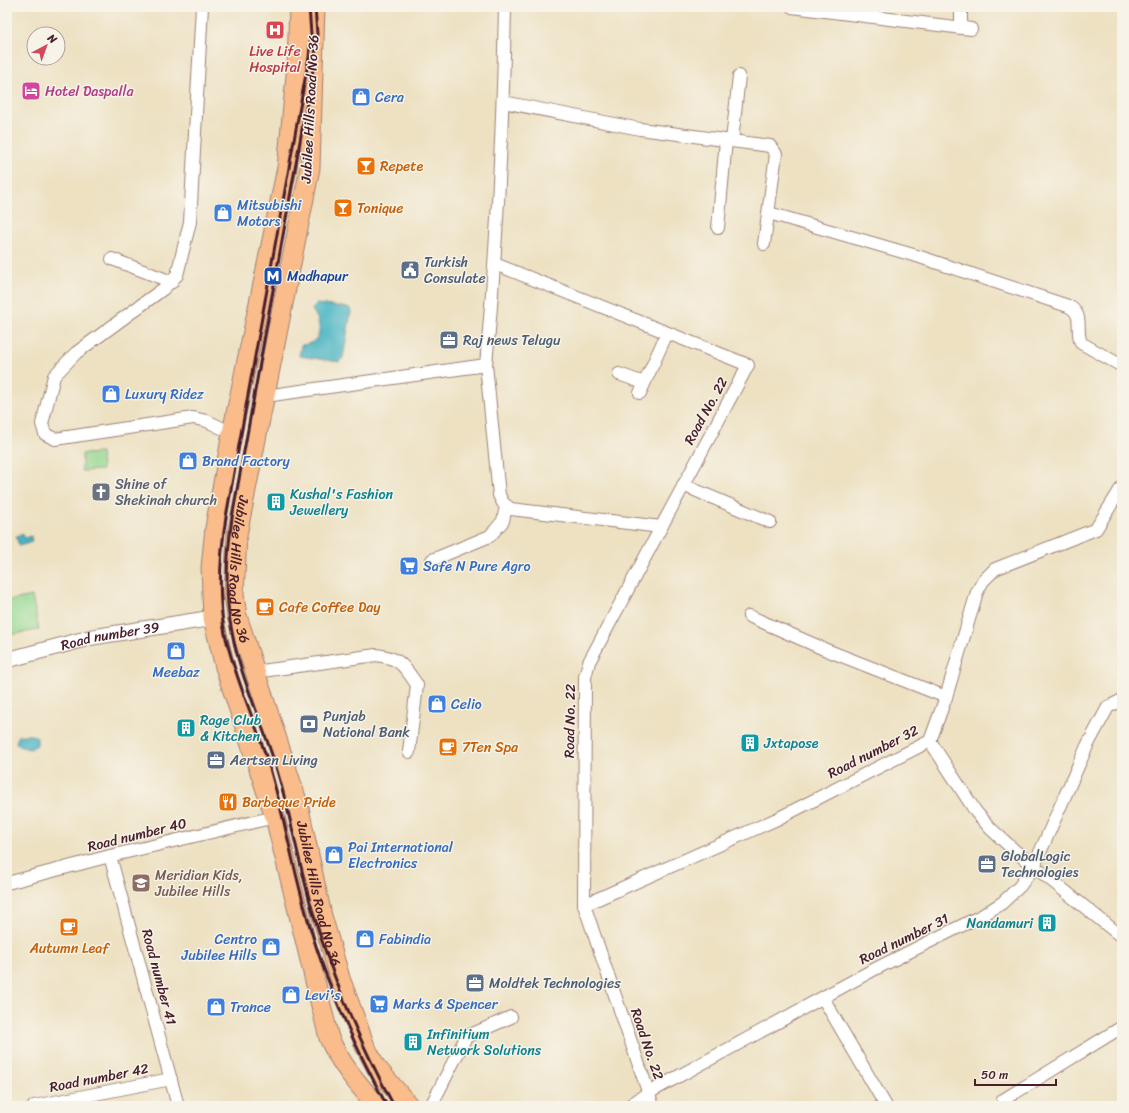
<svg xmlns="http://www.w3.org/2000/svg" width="1129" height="1113" font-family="Sriracha,sans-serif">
	<rect width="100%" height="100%" fill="#f7f3e8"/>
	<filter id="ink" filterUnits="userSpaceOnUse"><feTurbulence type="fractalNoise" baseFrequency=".025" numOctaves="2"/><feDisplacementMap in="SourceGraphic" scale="8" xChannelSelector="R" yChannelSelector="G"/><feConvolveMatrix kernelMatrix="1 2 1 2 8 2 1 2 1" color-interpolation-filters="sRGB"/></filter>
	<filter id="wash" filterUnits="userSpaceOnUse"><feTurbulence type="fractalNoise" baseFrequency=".012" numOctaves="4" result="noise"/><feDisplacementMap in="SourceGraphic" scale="16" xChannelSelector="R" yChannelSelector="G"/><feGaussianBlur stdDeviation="0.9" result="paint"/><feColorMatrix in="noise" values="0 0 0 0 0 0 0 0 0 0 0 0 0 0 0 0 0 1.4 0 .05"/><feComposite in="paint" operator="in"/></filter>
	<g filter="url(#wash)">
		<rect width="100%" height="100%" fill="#ede1c2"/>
		<g fill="#93d78f" stroke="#6e7b5d">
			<polygon points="101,453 102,470 82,471 82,454"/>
			<polygon points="32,596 39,630 9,635 7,601"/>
		</g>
		<g fill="#47b4c3" stroke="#486a77">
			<path d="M316 304 350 308 351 312 343 358 339 362 299 356 301 345C323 344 323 324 312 310Z"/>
			<polygon points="23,534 24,538 31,536 32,542 19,546 16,536"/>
			<polygon points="22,735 33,735 37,738 37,745 30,749 21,747 16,743 18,736"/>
		</g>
	</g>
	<g filter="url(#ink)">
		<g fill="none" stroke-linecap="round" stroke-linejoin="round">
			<defs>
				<g id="minor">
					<polyline points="202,7 190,222 177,275 163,289 76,353 54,376 42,424 45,434 55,439 193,418 207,421 232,433"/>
					<polyline points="792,7 971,29"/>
					<polyline points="961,7 961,28"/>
					<polyline points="503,102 640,129 770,146 776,154 764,244"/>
					<polyline points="732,141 739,76"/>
					<path d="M769 213 920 257 1068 306C1085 314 1075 329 1081 343L1122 366"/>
					<polyline points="718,228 726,140"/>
					<polyline points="112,259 172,282"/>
					<polyline points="495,264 748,365 589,662 585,677 584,905 653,1106"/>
					<polyline points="486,365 499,495 503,503 511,509 661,527"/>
					<polyline points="619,374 644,383"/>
					<polyline points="640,393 667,333"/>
					<path d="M265 396 486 365C497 246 503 127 505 7"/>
					<polyline points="683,485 770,522"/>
					<polyline points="432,560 490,536 503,521 506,506"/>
					<polyline points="749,616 824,649 946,697"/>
					<path d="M255 672 376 655C401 658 404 666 417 685L409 752"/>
					<polyline points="930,741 976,812 991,829 1015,851 1122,937"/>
					<polyline points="110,856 178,1106"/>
					<polyline points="7,883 110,856 275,817"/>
					<polyline points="584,905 777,819 930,741 946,697 977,592 983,581 995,569 1096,529 1122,487"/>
					<polyline points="823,998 886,1106"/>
					<polyline points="1003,1100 1122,1027"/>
					<polyline points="34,1106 171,1079"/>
					<polyline points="431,1106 466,1037 511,1017"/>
					<polyline points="629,1106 648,1093 873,970 983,915 1002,903 1020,886 1034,866 1087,746 1108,707 1122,700"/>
				</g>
				<g id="tertiary">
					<path id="s1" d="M7 660 93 637 213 618"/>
				</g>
				<g id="primary">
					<path d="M299 7 297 65 287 168 232 433 215 528 211 568 213 618 225 667 275 817 329 1038C341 1065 358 1084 377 1106"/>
					<path id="s2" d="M315 7 310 168 237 535 234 595 237 616 298 804 322 916 340 978 365 1046 376 1067 409 1106"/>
				</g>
			</defs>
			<use href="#minor" stroke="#9c8076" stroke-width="14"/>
			<use href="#tertiary" stroke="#9c8076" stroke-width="17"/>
			<use href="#primary" stroke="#9c8076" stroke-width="21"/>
			<use href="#minor" stroke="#fff" stroke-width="12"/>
			<use href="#tertiary" stroke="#fff" stroke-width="15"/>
			<use href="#primary" stroke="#f9bc8a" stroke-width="19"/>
			<g stroke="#4a1f2b" stroke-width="3">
				<path d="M309 7 311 34 309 57 226 517C220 556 217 596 225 634 236 684 260 730 273 779 285 822 293 866 305 909 323 978 353 1043 387 1106"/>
				<path d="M315 7 317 34 315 58 232 518C227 556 224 594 232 632 240 678 265 728 278 774 291 818 299 864 312 909 332 978 360 1043 394 1106"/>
			</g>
		</g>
	</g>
	<defs>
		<symbol id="hospital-square" viewBox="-11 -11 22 22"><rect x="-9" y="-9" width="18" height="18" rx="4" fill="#e0444e" stroke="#f7f3e8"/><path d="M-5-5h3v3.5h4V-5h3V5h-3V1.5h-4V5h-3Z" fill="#fff"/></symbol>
		<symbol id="hotel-square" viewBox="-11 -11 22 22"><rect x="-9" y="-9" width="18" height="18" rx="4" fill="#d1479c" stroke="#f7f3e8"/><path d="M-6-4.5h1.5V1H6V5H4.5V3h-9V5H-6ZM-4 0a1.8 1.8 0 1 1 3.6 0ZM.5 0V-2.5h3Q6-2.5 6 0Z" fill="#fff"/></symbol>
		<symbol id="shop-square" viewBox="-11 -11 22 22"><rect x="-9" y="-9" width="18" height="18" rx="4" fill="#3f7fe0" stroke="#f7f3e8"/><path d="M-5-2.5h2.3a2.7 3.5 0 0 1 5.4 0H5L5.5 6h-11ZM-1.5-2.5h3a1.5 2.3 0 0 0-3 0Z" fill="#fff"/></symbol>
		<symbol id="bar-square" viewBox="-11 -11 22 22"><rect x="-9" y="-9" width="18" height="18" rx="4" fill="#e8710a" stroke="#f7f3e8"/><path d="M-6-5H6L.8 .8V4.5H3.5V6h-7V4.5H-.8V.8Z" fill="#fff"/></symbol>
		<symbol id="civic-square" viewBox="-11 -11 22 22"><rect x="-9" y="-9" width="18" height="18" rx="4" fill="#5c6f8a" stroke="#f7f3e8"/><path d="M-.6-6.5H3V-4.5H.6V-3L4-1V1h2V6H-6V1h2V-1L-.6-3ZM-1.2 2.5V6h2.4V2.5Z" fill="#fff"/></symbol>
		<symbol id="metro-square" viewBox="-11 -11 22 22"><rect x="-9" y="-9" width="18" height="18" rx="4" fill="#1a4fb4" stroke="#f7f3e8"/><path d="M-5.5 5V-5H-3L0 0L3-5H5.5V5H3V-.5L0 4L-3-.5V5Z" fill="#fff"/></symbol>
		<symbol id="office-square" viewBox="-11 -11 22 22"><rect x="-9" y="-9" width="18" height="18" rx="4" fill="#5c6f8a" stroke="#f7f3e8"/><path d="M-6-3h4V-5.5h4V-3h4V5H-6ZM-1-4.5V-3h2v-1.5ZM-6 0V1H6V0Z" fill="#fff"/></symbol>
		<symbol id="church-square" viewBox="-11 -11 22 22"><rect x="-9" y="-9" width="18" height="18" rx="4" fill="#6b7280" stroke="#f7f3e8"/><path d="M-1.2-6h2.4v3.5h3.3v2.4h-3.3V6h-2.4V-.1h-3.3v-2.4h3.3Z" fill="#fff"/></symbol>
		<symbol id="building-square" viewBox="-11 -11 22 22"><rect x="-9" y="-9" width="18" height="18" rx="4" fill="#0f9aa8" stroke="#f7f3e8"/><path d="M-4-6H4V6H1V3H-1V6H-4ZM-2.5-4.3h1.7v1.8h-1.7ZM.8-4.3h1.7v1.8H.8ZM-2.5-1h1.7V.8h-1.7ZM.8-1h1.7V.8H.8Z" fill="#fff"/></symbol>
		<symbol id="supermarket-square" viewBox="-11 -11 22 22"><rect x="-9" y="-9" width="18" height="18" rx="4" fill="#3f7fe0" stroke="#f7f3e8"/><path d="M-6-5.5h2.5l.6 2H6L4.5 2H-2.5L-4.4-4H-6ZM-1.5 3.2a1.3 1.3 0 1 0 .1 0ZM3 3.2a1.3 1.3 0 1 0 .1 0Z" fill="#fff"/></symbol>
		<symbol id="cafe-square" viewBox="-11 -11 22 22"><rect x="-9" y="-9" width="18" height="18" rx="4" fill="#e8710a" stroke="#f7f3e8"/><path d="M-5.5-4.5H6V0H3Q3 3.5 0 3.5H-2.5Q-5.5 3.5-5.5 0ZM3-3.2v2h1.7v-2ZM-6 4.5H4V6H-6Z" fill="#fff"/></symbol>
		<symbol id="bank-square" viewBox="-11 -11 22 22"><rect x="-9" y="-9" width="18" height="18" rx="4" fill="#5c6f8a" stroke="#f7f3e8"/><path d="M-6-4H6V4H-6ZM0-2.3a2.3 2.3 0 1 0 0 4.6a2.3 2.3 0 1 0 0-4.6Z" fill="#fff"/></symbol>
		<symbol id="restaurant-square" viewBox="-11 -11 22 22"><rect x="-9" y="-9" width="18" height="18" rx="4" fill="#e8710a" stroke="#f7f3e8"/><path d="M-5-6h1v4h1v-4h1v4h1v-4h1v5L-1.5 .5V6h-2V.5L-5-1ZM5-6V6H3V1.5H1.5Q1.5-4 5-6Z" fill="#fff"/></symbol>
		<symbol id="school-square" viewBox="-11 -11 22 22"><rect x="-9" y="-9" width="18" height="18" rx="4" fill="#8d6e63" stroke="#f7f3e8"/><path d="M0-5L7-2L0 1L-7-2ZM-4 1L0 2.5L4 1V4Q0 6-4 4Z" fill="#fff"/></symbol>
	</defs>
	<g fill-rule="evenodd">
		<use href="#hospital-square" x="264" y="19" width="22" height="22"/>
		<use href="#hotel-square" x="20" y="80" width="22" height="22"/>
		<use href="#shop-square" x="350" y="86" width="22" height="22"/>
		<use href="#bar-square" x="355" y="155" width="22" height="22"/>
		<use href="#bar-square" x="332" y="197" width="22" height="22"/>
		<use href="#shop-square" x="212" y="202" width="22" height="22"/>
		<use href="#civic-square" x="399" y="259" width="22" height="22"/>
		<use href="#metro-square" x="262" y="265" width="22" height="22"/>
		<use href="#office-square" x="438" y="329" width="22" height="22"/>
		<use href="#shop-square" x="100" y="383" width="22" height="22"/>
		<use href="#shop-square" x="177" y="450" width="22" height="22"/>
		<use href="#church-square" x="90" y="481" width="22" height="22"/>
		<use href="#building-square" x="265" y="491" width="22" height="22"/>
		<use href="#supermarket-square" x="398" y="555" width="22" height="22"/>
		<use href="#cafe-square" x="254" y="596" width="22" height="22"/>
		<use href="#shop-square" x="165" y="640" width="22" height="22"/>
		<use href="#shop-square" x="426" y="693" width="22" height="22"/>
		<use href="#bank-square" x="298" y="713" width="22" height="22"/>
		<use href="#building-square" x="175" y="717" width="22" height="22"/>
		<use href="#building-square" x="739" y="732" width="22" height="22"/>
		<use href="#cafe-square" x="437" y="736" width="22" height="22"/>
		<use href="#office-square" x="205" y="749" width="22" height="22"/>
		<use href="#restaurant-square" x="217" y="791" width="22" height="22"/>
		<use href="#shop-square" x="323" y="844" width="22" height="22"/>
		<use href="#office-square" x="976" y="853" width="22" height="22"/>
		<use href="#school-square" x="130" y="872" width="22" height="22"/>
		<use href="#building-square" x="1036" y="912" width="22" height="22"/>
		<use href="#cafe-square" x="58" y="916" width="22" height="22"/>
		<use href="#shop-square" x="354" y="928" width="22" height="22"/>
		<use href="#shop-square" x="260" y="936" width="22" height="22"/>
		<use href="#office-square" x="464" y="972" width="22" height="22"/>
		<use href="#shop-square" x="280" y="984" width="22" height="22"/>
		<use href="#supermarket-square" x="368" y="993" width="22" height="22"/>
		<use href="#shop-square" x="205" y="996" width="22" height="22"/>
		<use href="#building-square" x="402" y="1031" width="22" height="22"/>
	</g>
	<g text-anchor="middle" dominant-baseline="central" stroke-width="3" stroke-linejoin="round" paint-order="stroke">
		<g font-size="14" fill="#be3a42" stroke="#f7f3e8">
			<text x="275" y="51">Live Life<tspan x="275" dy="16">Hospital</tspan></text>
		</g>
		<g font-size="14" fill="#b23c85" stroke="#f7f3e8" text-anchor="start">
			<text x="45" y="91">Hotel Daspalla</text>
		</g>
		<g font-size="14" fill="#366cbe" stroke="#f7f3e8" text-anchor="start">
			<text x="375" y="97">Cera</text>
			<text x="237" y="205">Mitsubishi<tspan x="237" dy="16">Motors</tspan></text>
			<text x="125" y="394">Luxury Ridez</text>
			<text x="202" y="461">Brand Factory</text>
			<text x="423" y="566">Safe N Pure Agro</text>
			<text x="176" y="672" text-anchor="middle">Meebaz</text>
			<text x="451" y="704">Celio</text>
			<text x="348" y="847">Pai International<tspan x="348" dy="16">Electronics</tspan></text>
			<text x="257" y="939" text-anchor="end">Centro<tspan x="257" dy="16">Jubilee Hills</tspan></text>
			<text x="379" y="939">Fabindia</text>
			<text x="305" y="995">Levi's</text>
			<text x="393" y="1004">Marks &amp; Spencer</text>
			<text x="230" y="1007">Trance</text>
		</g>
		<g font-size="14" fill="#4a1f2b" stroke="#f7f3e8">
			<text transform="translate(310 109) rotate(-87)">Jubilee Hills Road No 36</text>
			<text transform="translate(706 411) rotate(-61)">Road No. 22</text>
			<text stroke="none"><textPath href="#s2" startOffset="570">Jubilee Hills Road No 36</textPath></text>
			<text stroke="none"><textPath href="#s1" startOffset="106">Road number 39</textPath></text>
			<text transform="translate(570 721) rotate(-89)">Road No. 22</text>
			<text transform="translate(873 752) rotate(-27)">Road number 32</text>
			<text transform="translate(137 835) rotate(-14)">Road number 40</text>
			<text stroke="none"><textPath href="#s2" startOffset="906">Jubilee Hills Road No 36</textPath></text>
			<text transform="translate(904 939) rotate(-26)">Road number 31</text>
			<text transform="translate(159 977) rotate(75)">Road number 41</text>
			<text transform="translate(647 1044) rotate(71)">Road No. 22</text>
			<text transform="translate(99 1078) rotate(-11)">Road number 42</text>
		</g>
		<g font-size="14" fill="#c56008" stroke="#f7f3e8" text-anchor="start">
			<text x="380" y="166">Repete</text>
			<text x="357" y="208">Tonique</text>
			<text x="279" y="607">Cafe Coffee Day</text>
			<text x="462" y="747">7Ten Spa</text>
			<text x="242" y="802">Barbeque Pride</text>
			<text x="69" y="948" text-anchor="middle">Autumn Leaf</text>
		</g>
		<g font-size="14" fill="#4e5e75" stroke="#f7f3e8" text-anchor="start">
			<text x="424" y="262">Turkish<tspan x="424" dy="16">Consulate</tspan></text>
			<text x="463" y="340">Raj news Telugu</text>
			<text x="323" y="716">Punjab<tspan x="323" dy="16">National Bank</tspan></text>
			<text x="230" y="760">Aertsen Living</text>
			<text x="1001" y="856">GlobalLogic<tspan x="1001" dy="16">Technologies</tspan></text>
			<text x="489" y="983">Moldtek Technologies</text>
		</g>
		<g font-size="14" fill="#164399" stroke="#f7f3e8" text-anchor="start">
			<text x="287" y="276">Madhapur</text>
		</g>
		<g font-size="14" fill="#5b616d" stroke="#f7f3e8" text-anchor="start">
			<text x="115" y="484">Shine of<tspan x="115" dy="16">Shekinah church</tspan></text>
		</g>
		<g font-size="14" fill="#0d838f" stroke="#f7f3e8" text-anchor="start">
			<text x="290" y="494">Kushal's Fashion<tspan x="290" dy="16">Jewellery</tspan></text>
			<text x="200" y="720">Rage Club<tspan x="200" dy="16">&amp; Kitchen</tspan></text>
			<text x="764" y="743">Jxtapose</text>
			<text x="1033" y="923" text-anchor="end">Nandamuri</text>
			<text x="427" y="1034">Infinitium<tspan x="427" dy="16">Network Solutions</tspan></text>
		</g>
		<g font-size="14" fill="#785e54" stroke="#f7f3e8" text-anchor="start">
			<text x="155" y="875">Meridian Kids,<tspan x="155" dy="16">Jubilee Hills</tspan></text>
		</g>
	</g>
	<rect width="1129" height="1113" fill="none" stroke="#f7f3e8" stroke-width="24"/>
	<g transform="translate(46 46) rotate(41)"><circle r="19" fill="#f7f3e8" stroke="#b29e9c"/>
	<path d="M0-3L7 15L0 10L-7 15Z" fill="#d1495b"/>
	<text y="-6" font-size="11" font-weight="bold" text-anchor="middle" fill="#4a1f2b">N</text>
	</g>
	<path d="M975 1079v6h81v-6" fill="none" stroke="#4a1f2b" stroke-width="2"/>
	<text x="981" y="1079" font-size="12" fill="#4a1f2b" stroke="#f7f3e8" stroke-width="3" paint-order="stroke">50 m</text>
</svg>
